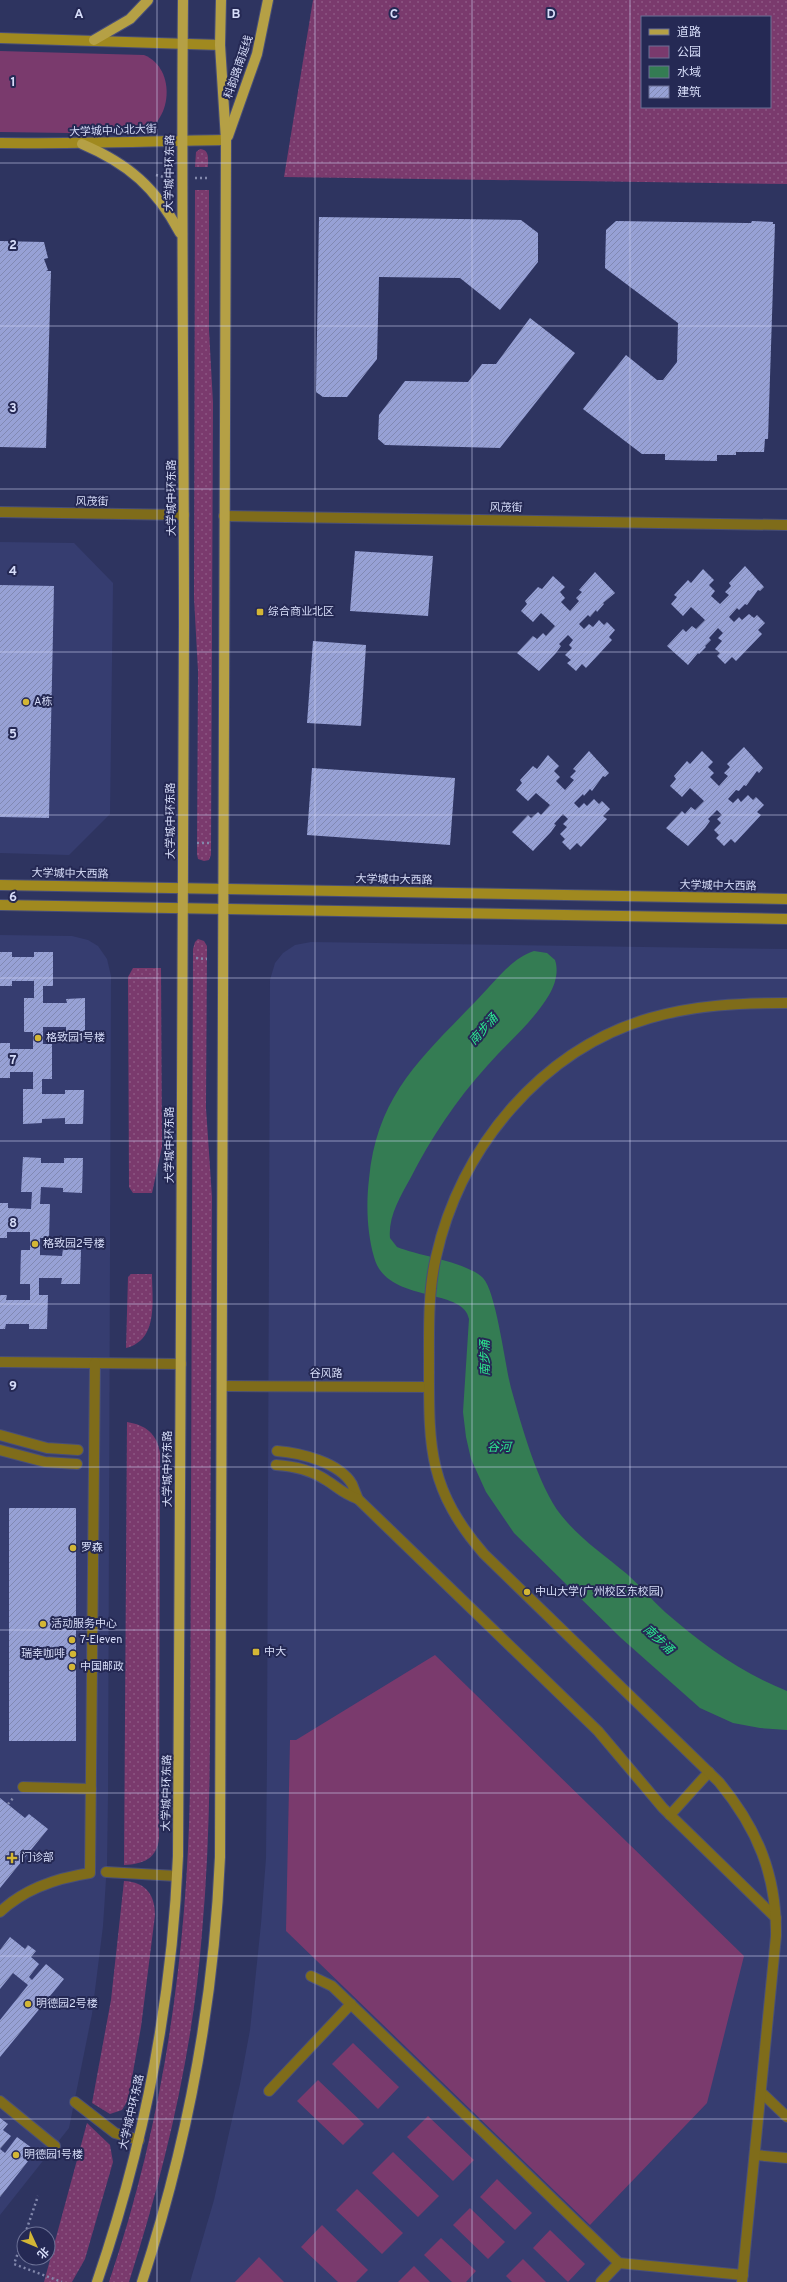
<svg xmlns="http://www.w3.org/2000/svg" width="787" height="2282" font-family="Overpass,'Noto Sans SC',sans-serif">
	<defs>
		<pattern id="grass-dots" width="8" height="8" patternUnits="userSpaceOnUse"><rect width="8" height="8" fill="#7a3a6d"/><path d="M2 2h.1M6 6h.1" fill="none" stroke="#8c5683" stroke-width="1.8" stroke-linecap="round"/></pattern>
		<pattern id="building-hatch" width="6" height="6" patternUnits="userSpaceOnUse"><rect width="6" height="6" fill="#97a1d5"/><path d="M-1 1l2-2M0 6l6-6M5 7l2-2" fill="none" stroke="#8189b2"/></pattern>
	</defs>
	<rect width="100%" height="100%" fill="#2e3460"/>
	<g fill="#363d70">
		<polygon points="0,542 74,543 113,583 110,814 69,855 0,853"/>
		<polygon points="0,935 72,936 88,940 98,946 107,959 111,976 108,1794 107,1864 103,1926 92,2014 69,2128 0,2215"/>
		<polygon points="311,942 787,949 787,2282 190,2282 214,2200 240,2084 250,2030 261,1924 266,1858 267,1760 270,980 275,963 283,953 295,945"/>
	</g>
	<g fill="url(#grass-dots)" fill-rule="evenodd">
		<path d="M313 0H787V184L284 177ZM642 17H770V107H642Z"/>
		<path d="M200 149C210 150 208 159 208 167H195L196 152Z"/>
		<polygon points="195,190 209,190 209,330 213,403 211,855 209,860 204,861 198,859 197,854 198,671 194,598"/>
		<path d="M198 939 204 941 207 946 206 1108 212 1197C211 1331 211 1465 210 1598 210 1710 212 1822 202 1933 193 2052 165 2169 129 2282H109C163 2123 187 1957 190 1789L193 949 195 942Z"/>
		<polygon points="133,968 161,968 162,1147 152,1193 133,1193 129,1187 128,977"/>
		<path d="M131 1274H152C152 1300 159 1340 126 1348L128 1277Z"/>
		<path d="M127 1422C146 1425 157 1434 160 1453L159 1838C157 1859 143 1864 124 1865Z"/>
		<path d="M124 1881C146 1882 155 1895 155 1915L141 2027 128 2100 122 2110 110 2114 92 2103 111 2000Z"/>
		<polygon points="87,2123 110,2145 113,2162 85,2259 72,2282 44,2282"/>
	</g>
	<g fill="#7a3a6d">
		<path d="M0 51 144 55C177 68 173 125 138 134L0 132Z"/>
		<polygon points="435,1655 744,1956 707,2103 590,2225 286,1931 290,1740 296,1740"/>
		<polygon points="353,2043 399,2087 378,2109 332,2064"/>
		<polygon points="318,2080 364,2124 343,2145 297,2101"/>
		<polygon points="428,2116 474,2160 453,2181 407,2137"/>
		<polygon points="393,2152 439,2196 418,2217 372,2173"/>
		<polygon points="497,2179 532,2213 515,2230 480,2197"/>
		<polygon points="357,2189 403,2233 382,2254 336,2210"/>
		<polygon points="470,2208 505,2242 488,2259 453,2225"/>
		<polygon points="322,2225 368,2270 356,2282 338,2282 301,2247"/>
		<polygon points="550,2230 585,2264 568,2282 533,2248"/>
		<polygon points="441,2238 476,2271 466,2282 452,2282 424,2255"/>
		<polygon points="259,2257 284,2282 235,2282"/>
		<polygon points="523,2259 546,2282 512,2282 506,2276"/>
		<polygon points="414,2266 430,2282 398,2282"/>
	</g>
	<path fill="#347c53" d="M534 951 547 953 555 960C559 972 555 985 549 995 533 1022 507 1043 487 1066 456 1100 431 1138 410 1179 400 1197 388 1217 390 1238L397 1247C419 1256 467 1262 483 1278 496 1291 505 1365 511 1388 521 1424 538 1486 561 1515 579 1538 604 1555 627 1574 640 1586 652 1600 665 1612 702 1644 741 1673 787 1691V1730L760 1728 733 1723 700 1708 621 1638 514 1533 486 1492 471 1459 466 1437 463 1412 469 1319C464 1287 386 1304 374 1257 367 1232 366 1205 369 1179 377 1096 420 1059 475 1002 492 985 511 958 534 951Z"/>
	<g fill="url(#building-hatch)">
		<polygon points="319,217 521,220 538,233 538,262 500,310 460,278 379,277 377,359 347,397 323,397 316,392"/>
		<polygon points="616,221 746,223 751,223 752,221 773,222 773,224 775,224 768,439 765,439 764,452 736,452 736,455 717,455 717,461 665,460 665,454 642,454 583,409 626,355 657,380 663,380 677,362 678,323 605,268 606,230"/>
		<polygon points="0,241 44,242 48,258 44,259 48,270 46,271 51,271 46,448 0,447"/>
		<polygon points="530,318 575,353 500,448 385,445 378,439 379,415 405,381 468,382 482,364 496,364"/>
		<polygon points="355,551 433,556 428,616 350,611"/>
		<polygon points="745,566 764,587 760,591 758,590 747,605 745,604 739,610 737,608 729,617 734,622 739,617 742,620 749,614 754,618 757,615 765,623 758,630 762,634 736,661 732,657 725,664 717,656 720,653 715,649 722,641 718,638 723,633 718,628 709,638 711,640 705,646 706,647 699,654 698,653 688,665 667,646 683,629 686,632 692,626 696,629 705,620 691,607 683,616 671,604 677,597 674,595 688,580 691,583 703,569 714,580 709,585 715,591 711,596 720,604 729,595 725,592 731,586 729,583"/>
		<polygon points="595,572 615,593 603,603 604,604 597,612 596,610 590,617 588,615 579,624 584,629 589,624 593,627 599,620 604,625 607,622 615,630 609,637 612,640 586,668 582,664 576,671 567,663 571,660 565,655 572,648 569,645 573,640 568,635 559,644 561,646 556,653 539,671 517,653 533,636 537,639 543,633 546,636 555,626 541,613 533,622 521,611 527,604 525,601 538,587 542,589 553,576 565,587 560,592 565,598 561,602 570,611 579,601 576,598 582,592 579,590"/>
		<polygon points="0,585 54,586 49,818 0,817"/>
		<polygon points="313,641 366,645 361,726 307,723"/>
		<polygon points="744,747 763,768 759,773 757,771 746,786 744,785 739,791 736,790 728,799 733,803 738,798 741,802 748,795 753,800 756,797 764,805 757,812 761,815 735,843 731,839 724,846 716,838 719,835 714,830 721,823 717,819 722,815 717,810 708,819 710,821 705,828 688,846 666,828 682,811 685,814 691,807 695,810 704,801 690,788 682,797 670,786 676,779 674,776 687,761 690,764 702,751 713,762 708,767 714,773 710,777 719,786 728,776 724,773 730,767 727,764"/>
		<polygon points="589,751 609,773 605,777 603,776 592,791 590,789 584,796 583,794 574,803 579,808 584,803 587,806 594,799 599,804 602,801 610,809 603,816 607,819 581,847 577,843 570,850 562,842 565,839 560,834 567,827 563,824 568,819 563,814 554,824 556,825 551,832 533,851 512,832 528,815 531,818 538,812 541,815 550,805 536,793 528,801 516,790 522,783 520,780 533,766 537,769 548,755 559,766 554,771 560,777 556,781 565,790 574,780 570,777 576,771 573,769"/>
		<polygon points="312,768 455,778 450,845 307,835"/>
		<polygon points="0,952 12,952 12,957 34,957 34,952 53,952 53,986 43,986 43,1003 67,1003 66,999 85,998 85,1033 66,1033 66,1027 43,1027 43,1044 52,1044 52,1079 42,1079 42,1094 65,1094 65,1090 84,1090 83,1124 65,1124 65,1118 42,1119 42,1123 23,1124 23,1089 33,1089 33,1072 10,1072 10,1078 0,1078 0,1043 10,1043 10,1049 33,1049 33,1032 24,1032 24,998 34,998 34,981 12,981 12,986 0,986"/>
		<polygon points="23,1157 41,1158 41,1163 64,1163 64,1158 83,1158 82,1193 63,1192 63,1188 41,1187 40,1204 50,1204 49,1238 40,1238 40,1255 62,1256 63,1249 81,1250 80,1284 61,1284 62,1278 39,1278 39,1295 48,1295 47,1329 29,1329 29,1324 6,1324 5,1329 0,1329 0,1295 7,1295 6,1300 30,1300 30,1284 20,1284 21,1250 30,1250 30,1232 7,1232 7,1238 0,1238 0,1203 8,1203 8,1208 31,1209 32,1192 21,1192"/>
		<rect x="9" y="1508" width="67" height="233"/>
		<polygon points="0,1798 25,1818 29,1814 48,1829 0,1888"/>
		<polygon points="10,1937 25,1949 28,1945 36,1951 31,1957 39,1964 29,1977 32,1980 46,1964 64,1979 0,2057 0,2020 28,1985 13,1973 0,1989 0,1950"/>
		<polygon points="0,2118 8,2124 3,2130 11,2136 0,2149 5,2153 17,2137 36,2151 0,2197"/>
	</g>
	<g fill="none" stroke-linecap="round" stroke-linejoin="round">
		<defs>
			<g id="service">
				<polyline points="0,1362 181,1364"/>
				<polyline points="222,1386 429,1387"/>
				<polyline points="0,1435 47,1448 78,1450"/>
				<polyline points="0,1450 45,1462 77,1464"/>
				<path d="M277 1451C300 1453 339 1462 352 1484 354 1489 356 1494 358 1499L598 1731 663 1808 776 1918"/>
				<path d="M276 1465C294 1466 311 1470 326 1480 339 1488 342 1493 358 1499"/>
				<polyline points="23,1787 91,1789"/>
				<polyline points="670,1815 709,1772"/>
				<polyline points="106,1872 177,1876"/>
				<path d="M0 1912C25 1888 57 1878 90 1873L95 1363"/>
				<polyline points="311,1976 332,1986 619,2263 743,2275"/>
				<polyline points="269,2091 351,2004"/>
				<polyline points="761,2092 787,2117"/>
				<polyline points="0,2101 55,2146"/>
				<polyline points="75,2102 115,2133 139,2140"/>
				<polyline points="755,2155 787,2158"/>
				<polyline points="601,2282 619,2263"/>
				<path d="M742 2282 776 1936C777 1875 757 1828 719 1782L484 1554C427 1488 429 1446 429 1363 429 1328 428 1291 436 1257 460 1148 541 1050 650 1018 695 1005 740 1003 787 1003"/>
			</g>
			<g id="tertiary">
				<polyline points="0,512 184,515"/>
				<polyline points="224,516 787,525"/>
			</g>
			<g id="secondary">
				<polyline points="0,38 220,45"/>
				<path d="M0 143C75 144 151 141 226 140"/>
				<polyline points="0,885 787,899"/>
				<polyline points="0,905 787,919"/>
			</g>
			<g id="primary">
				<polyline points="94,40 130,19 148,0"/>
				<polyline points="228,136 257,54 268,0"/>
				<path d="M82 144C129 164 156 188 180 233"/>
				<path d="M97 2282C144 2145 172 2002 178 1856 180 1446 183 1035 184 625 184 417 181 208 183 0"/>
				<path d="M142 2282C187 2145 214 2002 220 1857L226 140 220 45 221 0"/>
			</g>
		</defs>
		<use href="#service" stroke="#494f78" stroke-width="12"/>
		<use href="#tertiary" stroke="#494f78" stroke-width="12"/>
		<use href="#secondary" stroke="#494f78" stroke-width="12"/>
		<use href="#primary" stroke="#494f78" stroke-width="12"/>
		<g stroke="#8288ac" stroke-width="2.5" stroke-dasharray="2 3" stroke-linecap="butt">
			<polyline points="156,175 164,177"/>
			<polyline points="195,178 208,178"/>
			<polyline points="197,843 210,843"/>
			<polyline points="196,958 207,959"/>
			<polyline points="8,1804 14,1797"/>
			<polyline points="25,2234 38,2196"/>
			<polyline points="24,2236 14,2264 62,2282"/>
		</g>
		<use href="#service" stroke="#7f6c1a" stroke-width="10"/>
		<use href="#tertiary" stroke="#7f6c1a" stroke-width="10"/>
		<use href="#secondary" stroke="#a0891f" stroke-width="10"/>
		<use href="#primary" stroke="#b5a045" stroke-width="10"/>
	</g>
	<path fill="none" stroke="#d7ddf9" stroke-width="1" stroke-opacity="0.55" d="M157 0V2282M315 0V2282M472 0V2282M630 0V2282M0 163H787M0 326H787M0 489H787M0 652H787M0 815H787M0 978H787M0 1141H787M0 1304H787M0 1467H787M0 1630H787M0 1793H787M0 1956H787M0 2119H787"/>
	<g fill="#d3b635" stroke="#252954" stroke-width="1.5">
		<rect x="256" y="608" width="8" height="8" rx="2"/>
		<circle cx="26" cy="702" r="4"/>
		<circle cx="38" cy="1038" r="4"/>
		<circle cx="35" cy="1244" r="4"/>
		<circle cx="73" cy="1548" r="4"/>
		<circle cx="527" cy="1592" r="4"/>
		<circle cx="43" cy="1624" r="4"/>
		<circle cx="72" cy="1640" r="4"/>
		<rect x="252" y="1648" width="8" height="8" rx="2"/>
		<circle cx="73" cy="1654" r="4"/>
		<circle cx="72" cy="1667" r="4"/>
		<path d="M10 1852h4v4h4v4h-4v4h-4v-4h-4v-4h4z"/>
		<circle cx="28" cy="2004" r="4"/>
		<circle cx="16" cy="2155" r="4"/>
	</g>
	<g text-anchor="middle" dominant-baseline="central" stroke-width="4" stroke-linejoin="round" paint-order="stroke">
		<g font-size="11" fill="#d7ddf9" stroke="#252954">
			<text transform="translate(239 67) rotate(-71)">科韵路南延线</text>
			<text transform="translate(113 131) rotate(-2)">大学城中心北大街</text>
			<text transform="translate(170 173) rotate(-89)">大学城中环东路</text>
			<text transform="translate(172 498) rotate(-90)">大学城中环东路</text>
			<text transform="translate(92 502) rotate(1)">风茂街</text>
			<text transform="translate(506 508) rotate(1)">风茂街</text>
			<text transform="translate(171 821) rotate(-90)">大学城中环东路</text>
			<text transform="translate(70 874) rotate(1)">大学城中大西路</text>
			<text transform="translate(394 880) rotate(1)">大学城中大西路</text>
			<text transform="translate(718 886) rotate(1)">大学城中大西路</text>
			<text transform="translate(170 1145) rotate(-90)">大学城中环东路</text>
			<text x="326" y="1374">谷风路</text>
			<text transform="translate(168 1469) rotate(-90)">大学城中环东路</text>
			<text transform="translate(167 1793) rotate(-89)">大学城中环东路</text>
			<text transform="translate(132 2112) rotate(-77)">大学城中环东路</text>
		</g>
		<g font-size="11" fill="#d7ddf9" stroke="#252954" text-anchor="start">
			<text x="268" y="612">综合商业北区</text>
			<text x="34" y="702">A栋</text>
			<text x="46" y="1038">格致园1号楼</text>
			<text x="43" y="1244">格致园2号楼</text>
			<text x="81" y="1548">罗森</text>
			<text x="535" y="1592">中山大学(广州校区东校园)</text>
			<text x="51" y="1624">活动服务中心</text>
			<text x="80" y="1640">7-Eleven</text>
			<text x="264" y="1652">中大</text>
			<text x="65" y="1654" text-anchor="end">瑞幸咖啡</text>
			<text x="80" y="1667">中国邮政</text>
			<text x="21" y="1858">门诊部</text>
			<text x="36" y="2004">明德园2号楼</text>
			<text x="24" y="2155">明德园1号楼</text>
		</g>
		<g font-size="12" font-style="italic" fill="#2bea90" stroke="#252954">
			<text transform="translate(484 1030) rotate(-48)">南步涌</text>
			<text transform="translate(486 1358) rotate(-91)">南步涌</text>
			<text x="499" y="1448">谷河</text>
			<text transform="translate(658 1640) rotate(43)">南步涌</text>
		</g>
	</g>
	<g font-size="13" text-anchor="middle" font-weight="bold" fill="#d7ddf9" stroke="#252954" stroke-width="4" stroke-linejoin="round" paint-order="stroke">
		<text x="79" y="18">A</text>
		<text x="236" y="18">B</text>
		<text x="394" y="18">C</text>
		<text x="551" y="18">D</text>
		<text x="13" y="86">1</text>
		<text x="13" y="249">2</text>
		<text x="13" y="412">3</text>
		<text x="13" y="575">4</text>
		<text x="13" y="738">5</text>
		<text x="13" y="901">6</text>
		<text x="13" y="1064">7</text>
		<text x="13" y="1227">8</text>
		<text x="13" y="1390">9</text>
	</g>
	<rect x="641" y="16" width="130" height="92" fill="#252954" stroke="#6c7196"/>
	<rect x="649" y="29" width="20" height="6" fill="#b5a045" stroke="#6c7196"/>
	<text x="677" y="36" font-size="12" fill="#d7ddf9">道路</text>
	<rect x="649" y="46" width="20" height="12" fill="#7a3a6d" stroke="#6c7196"/>
	<text x="677" y="56" font-size="12" fill="#d7ddf9">公园</text>
	<rect x="649" y="66" width="20" height="12" fill="#347c53" stroke="#6c7196"/>
	<text x="677" y="76" font-size="12" fill="#d7ddf9">水域</text>
	<rect x="649" y="86" width="20" height="12" fill="url(#building-hatch)" stroke="#6c7196"/>
	<text x="677" y="96" font-size="12" fill="#d7ddf9">建筑</text>
	<g transform="translate(36 2246) rotate(134)"><circle r="19" fill="#252954" stroke="#6c7196"/>
	<path d="M0-3L7 15L0 10L-7 15Z" fill="#d3b635"/>
	<text y="-6" font-size="11" font-weight="bold" text-anchor="middle" fill="#d7ddf9">北</text>
	</g>
</svg>
